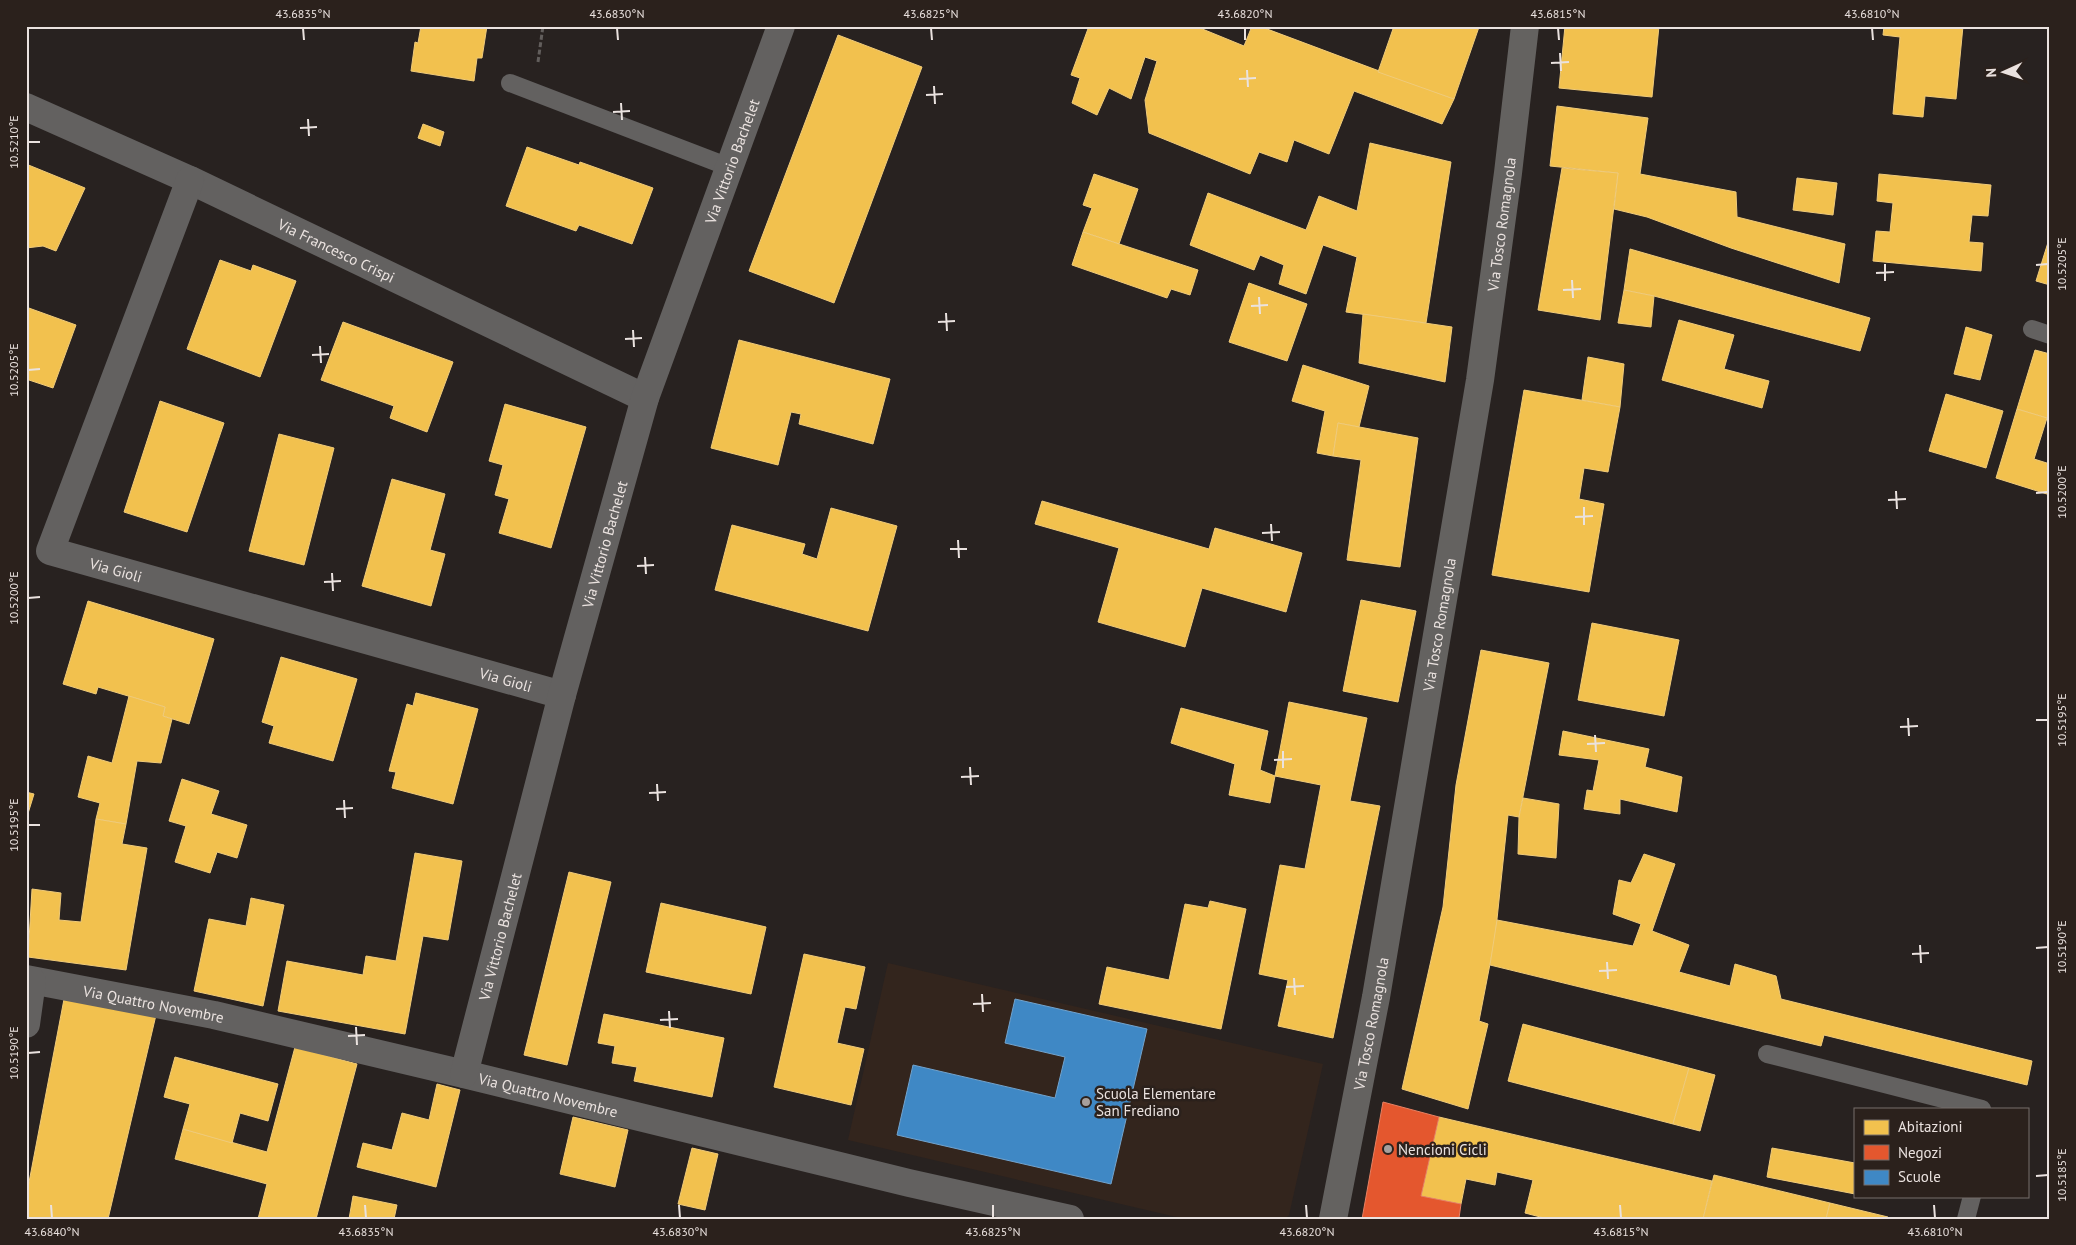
<svg xmlns="http://www.w3.org/2000/svg" width="2076" height="1245" font-family="'PT Sans',sans-serif">
	<rect width="100%" height="100%" fill="#282220"/>
	<polygon fill="#33251d" points="888,963 1323,1064 1289,1215 1285,1219 1185,1219 848,1140"/>
	<g fill="#f2c14e" stroke="#f0cb7a">
		<polygon points="421,26 487,26 482,58 477,58 474,81 411,71 415,42 418,43"/>
		<polygon points="1089,26 1195,26 1244,46 1252,26 1259,26 1454,99 1442,124 1354,91 1329,154 1294,140 1287,162 1259,152 1250,174 1149,133 1145,100 1157,61 1145,57 1131,99 1109,88 1097,115 1072,103 1080,78 1071,75"/>
		<polygon points="1394,26 1479,27 1454,99 1378,72"/>
		<polygon points="1565,26 1659,26 1652,97 1559,88"/>
		<polygon points="1884,26 1963,26 1956,99 1925,96 1923,117 1893,114 1900,37 1883,35"/>
		<polygon points="838,35 922,67 834,303 749,271"/>
		<polygon points="1557,106 1648,118 1640,174 1736,192 1737,217 1845,244 1839,283 1731,248 1647,217 1614,209 1618,173 1550,166"/>
		<polygon points="423,124 444,132 440,146 418,138"/>
		<polygon points="1370,143 1451,162 1426,323 1346,312 1357,257 1323,245 1306,294 1279,284 1284,265 1260,255 1254,270 1190,245 1208,193 1306,230 1319,196 1357,211"/>
		<polygon points="527,147 579,165 580,162 653,188 632,244 579,225 576,231 506,206"/>
		<polygon points="26,164 85,188 56,251 43,246 26,248"/>
		<polygon points="1562,168 1618,173 1600,320 1538,310"/>
		<polygon points="1094,174 1138,189 1119,244 1083,232 1092,208 1083,205"/>
		<polygon points="1879,174 1991,185 1988,216 1972,215 1969,242 1983,243 1981,271 1873,261 1876,231 1890,232 1893,203 1877,201"/>
		<polygon points="1797,178 1837,183 1833,215 1793,210"/>
		<polygon points="1083,232 1198,270 1190,295 1171,289 1167,298 1072,265"/>
		<polygon points="2050,236 2050,285 2036,281"/>
		<polygon points="1630,249 1870,318 1860,351 1654,296 1624,290"/>
		<polygon points="220,260 251,271 253,265 296,281 260,377 187,349"/>
		<polygon points="1249,283 1307,304 1287,361 1229,342"/>
		<polygon points="1624,290 1654,296 1651,327 1618,323"/>
		<polygon points="26,307 76,325 53,388 26,379"/>
		<polygon points="1363,314 1452,327 1445,382 1359,363"/>
		<polygon points="1679,320 1734,335 1724,369 1769,381 1762,408 1662,380"/>
		<polygon points="343,322 453,362 427,432 390,418 394,406 321,380"/>
		<polygon points="1966,327 1992,335 1980,380 1954,374"/>
		<polygon points="739,340 890,379 873,444 799,424 801,414 791,412 778,465 711,448"/>
		<polygon points="2035,350 2050,354 2050,419 2017,409"/>
		<polygon points="1588,357 1624,364 1620,407 1582,400"/>
		<polygon points="1303,365 1369,386 1359,427 1338,423 1333,456 1317,453 1325,411 1292,401"/>
		<polygon points="1524,390 1620,407 1608,472 1584,468 1579,499 1604,504 1589,592 1492,575"/>
		<polygon points="1946,394 2003,411 1986,468 1929,451"/>
		<polygon points="160,401 224,423 187,532 124,512"/>
		<polygon points="505,404 586,427 551,548 499,533 509,499 495,495 503,465 489,461"/>
		<polygon points="2017,409 2047,418 2034,459 2050,464 2050,495 1996,478"/>
		<polygon points="1338,423 1418,438 1400,567 1347,560 1361,460 1333,456"/>
		<polygon points="279,434 334,448 304,565 249,551"/>
		<polygon points="392,479 445,494 430,550 445,554 431,606 362,586"/>
		<polygon points="1042,501 1209,549 1215,528 1302,553 1286,612 1202,588 1185,647 1098,622 1119,548 1035,524"/>
		<polygon points="831,508 897,526 868,631 715,590 732,525 805,544 802,554 817,559"/>
		<polygon points="1361,600 1416,611 1398,702 1343,691"/>
		<polygon points="88,601 214,639 189,724 163,716 165,707 98,687 96,694 63,684"/>
		<polygon points="1592,623 1679,640 1664,716 1578,700"/>
		<polygon points="1481,650 1549,663 1519,817 1508,815 1495,938 1479,1021 1488,1024 1468,1109 1402,1089 1443,907 1456,785"/>
		<polygon points="281,657 357,679 333,761 269,743 274,726 262,722"/>
		<polygon points="416,693 478,709 453,804 392,788 396,772 389,771 407,704 413,706"/>
		<polygon points="129,696 165,707 163,716 172,719 161,763 137,761 126,824 96,819 100,803 78,797 88,756 112,763"/>
		<polygon points="1289,702 1367,718 1350,801 1380,806 1333,1038 1278,1026 1288,980 1259,974 1280,865 1305,869 1321,785 1275,776"/>
		<polygon points="1181,708 1268,731 1260,770 1275,776 1270,803 1229,795 1235,764 1171,743"/>
		<polygon points="1563,731 1649,749 1645,767 1682,777 1677,812 1620,799 1620,814 1584,809 1587,790 1593,791 1599,760 1559,755"/>
		<polygon points="182,779 219,791 211,814 247,825 237,858 217,852 210,873 175,862 186,826 169,821"/>
		<polygon points="26,792 34,794 26,820"/>
		<polygon points="1523,798 1559,804 1556,858 1518,854 1519,817"/>
		<polygon points="96,819 126,824 122,844 147,848 126,970 28,957 32,889 61,893 59,920 81,922"/>
		<polygon points="415,853 462,861 448,940 423,936 405,1034 278,1011 287,961 363,975 366,956 396,961"/>
		<polygon points="1644,854 1675,864 1652,931 1689,945 1679,972 1730,986 1735,964 1776,976 1781,999 2032,1061 2027,1085 1824,1035 1821,1046 1490,965 1497,920 1633,946 1641,924 1613,914 1619,880 1631,883"/>
		<polygon points="569,872 611,882 567,1065 524,1055"/>
		<polygon points="251,898 284,905 263,1006 194,991 209,919 246,926"/>
		<polygon points="1210,901 1246,909 1221,1029 1099,1004 1107,967 1169,980 1185,904 1208,908"/>
		<polygon points="661,903 766,927 751,994 646,972"/>
		<polygon points="804,954 865,967 856,1009 845,1007 837,1043 864,1049 851,1105 774,1087"/>
		<polygon points="65,994 156,1015 108,1219 26,1219 26,1198"/>
		<polygon points="604,1014 724,1038 712,1097 634,1081 637,1067 612,1063 615,1046 598,1043"/>
		<polygon points="1523,1024 1689,1068 1673,1124 1508,1081"/>
		<polygon points="295,1047 357,1064 316,1219 258,1219 267,1184 175,1159 183,1129 267,1152"/>
		<polygon points="175,1057 278,1084 268,1121 240,1113 232,1143 183,1129 190,1104 164,1097"/>
		<polygon points="1689,1068 1715,1075 1700,1131 1673,1124"/>
		<polygon points="437,1084 460,1090 436,1187 357,1167 363,1143 392,1150 402,1113 429,1120"/>
		<polygon points="573,1117 628,1130 615,1187 560,1174"/>
		<polygon points="1439,1117 1712,1181 1703,1219 1548,1219 1525,1213 1533,1180 1497,1172 1495,1185 1466,1179 1461,1204 1421,1196"/>
		<polygon points="692,1148 718,1154 705,1210 678,1204"/>
		<polygon points="1772,1148 1855,1163 1855,1194 1767,1177"/>
		<polygon points="1714,1175 1830,1203 1826,1219 1703,1219"/>
		<polygon points="353,1196 397,1205 394,1219 349,1219"/>
		<polygon points="1830,1203 1888,1217 1888,1219 1826,1219"/>
	</g>
	<polygon fill="#e4572e" stroke="#e68163" points="1383,1102 1439,1117 1421,1196 1461,1204 1459,1218 1463,1219 1362,1219"/>
	<polygon fill="#3f88c5" stroke="#72a3cd" points="1015,999 1147,1029 1111,1184 897,1135 913,1065 1055,1098 1065,1057 1005,1043"/>
	<g fill="none" stroke-linecap="round" stroke-linejoin="round">
		<polyline stroke="#625e5c" stroke-width="3" stroke-dasharray="5 2.5" stroke-linecap="butt" points="538,62 543,26"/>
		<g stroke="#636160" stroke-width="18">
			<polyline points="510,83 729,167"/>
			<polyline points="2032,329 2050,335"/>
			<polyline points="1767,1054 1982,1109"/>
			<polyline points="1966,1219 1972,1196"/>
		</g>
		<g stroke="#636160" stroke-width="28">
			<path id="s1" d="M26 107 190 180 645 398"/>
			<path id="s2" d="M190 180 50 551 562 695"/>
			<path id="s3" d="M26 979 214 1015 464 1074 909 1183 1070 1219"/>
			<polyline points="26,1024 32,981"/>
			<path id="s4" d="M464 1074 562 695 645 398 781 26"/>
		</g>
		<path stroke="#646260" stroke-width="28" id="s5" d="M1333 1219 1376 997 1480 380 1508 173 1525 26"/>
	</g>
	<path fill="none" stroke="#eae2df" stroke-width="2" d="M303 28 304 40M617 28 618 40M931 28 932 40M1245 28V40M1558 28 1559 40M1872 28 1873 40M1560 53 1561 71M1551 63 1569 62M1247 70 1248 87M1239 79 1256 78M934 86 935 104M926 95 943 94M621 103 622 120M613 112 630 111M308 119 309 136M300 128 317 127M28 142H40M1885 264V281M2036 265 2048 264M1876 273 1894 272M1572 280 1573 298M1563 290 1581 289M1259 297 1260 314M1251 306 1268 305M946 313 947 331M938 322 955 321M633 330 634 347M625 339 642 338M320 346 321 363M312 355 329 354M28 370 40 369M1896 491 1897 509M2036 493 2048 492M1888 500 1906 499M1584 507V525M1575 517 1593 516M1271 524 1272 541M1262 533 1280 532M958 540 959 558M950 549H967M645 557 646 574M637 566 654 565M332 573 333 591M324 582 341 581M28 598 40 597M1908 718 1909 736M2036 720H2048M1900 727 1918 726M1595 735 1596 752M1587 744 1605 743M1283 751V768M1274 760 1292 759M970 767 971 785M961 777 979 776M657 784 658 801M649 793 666 792M344 800 345 818M336 809 353 808M28 825H40M1920 945 1921 963M2036 948 2048 947M1912 954 1929 953M1607 962 1608 979M1599 971 1617 970M1294 978 1295 995M1286 987 1304 986M982 994 983 1012M973 1004 991 1003M669 1011 670 1028M660 1020 678 1019M356 1027 357 1045M348 1036 365 1035M28 1053 40 1052M2036 1176 2048 1175M51 1205 52 1218M365 1205 366 1218M679 1205 680 1218M993 1205V1218M1306 1205 1307 1218M1620 1205 1621 1218M1934 1205 1935 1218"/>
	<g fill="#a69f9c" stroke="#2b211c" stroke-width="2">
		<circle cx="1086" cy="1102" r="5"/>
		<circle cx="1388" cy="1149" r="5"/>
	</g>
	<g text-anchor="middle" dominant-baseline="central" stroke-width="5" stroke-linejoin="round" paint-order="stroke">
		<g font-size="15" fill="#eae2df" stroke="#2b211c">
			<text stroke="none"><textPath href="#s4" startOffset="952">Via Vittorio Bachelet</textPath></text>
			<text stroke="none"><textPath href="#s5" startOffset="1009">Via Tosco Romagnola</textPath></text>
			<text stroke="none"><textPath href="#s1" startOffset="342">Via Francesco Crispi</textPath></text>
			<text stroke="none"><textPath href="#s4" startOffset="548">Via Vittorio Bachelet</textPath></text>
			<text stroke="none"><textPath href="#s2" startOffset="465">Via Gioli</textPath></text>
			<text stroke="none"><textPath href="#s5" startOffset="604">Via Tosco Romagnola</textPath></text>
			<text stroke="none"><textPath href="#s2" startOffset="870">Via Gioli</textPath></text>
			<text stroke="none"><textPath href="#s4" startOffset="142">Via Vittorio Bachelet</textPath></text>
			<text stroke="none"><textPath href="#s3" startOffset="130">Via Quattro Novembre</textPath></text>
			<text stroke="none"><textPath href="#s5" startOffset="199">Via Tosco Romagnola</textPath></text>
			<text stroke="none"><textPath href="#s3" startOffset="535">Via Quattro Novembre</textPath></text>
		</g>
		<g font-size="15" fill="#eae2df" stroke="#2b211c" text-anchor="start">
			<text x="1096" y="1093">Scuola Elementare<tspan x="1096" dy="17">San Frediano</tspan></text>
			<text x="1398" y="1149">Nencioni Cicli</text>
		</g>
	</g>
	<rect width="2076" height="1245" fill="none" stroke="#2b211c" stroke-width="55"/>
	<rect x="1854" y="1108" width="175" height="90" fill="#2b211c" stroke="#776e6a"/>
	<rect x="1864" y="1120" width="25" height="15" fill="#f2c14e" stroke="#776e6a"/>
	<text x="1898" y="1132" font-size="15" fill="#eae2df">Abitazioni</text>
	<rect x="1864" y="1145" width="25" height="15" fill="#e4572e" stroke="#776e6a"/>
	<text x="1898" y="1158" font-size="15" fill="#eae2df">Negozi</text>
	<rect x="1864" y="1170" width="25" height="15" fill="#3f88c5" stroke="#776e6a"/>
	<text x="1898" y="1182" font-size="15" fill="#eae2df">Scuole</text>
	<g transform="translate(2004 72) rotate(267)" stroke="#2b211c" stroke-width="4" paint-order="stroke">
	<path d="M0-4L9 19L0 12L-9 19Z" fill="#eae2df"/>
	<text y="-8" font-size="14" font-weight="bold" text-anchor="middle" fill="#eae2df">N</text>
	</g>
	<rect x="28" y="28" width="2020" height="1190" fill="none" stroke="#eae2df" stroke-width="2"/>
	<g font-size="12" text-anchor="middle" fill="#eae2df">
		<text x="303" y="18">43.6835°N</text>
		<text x="617" y="18">43.6830°N</text>
		<text x="931" y="18">43.6825°N</text>
		<text x="1245" y="18">43.6820°N</text>
		<text x="1558" y="18">43.6815°N</text>
		<text x="1872" y="18">43.6810°N</text>
		<text transform="translate(14 142) rotate(-90)" y="4">10.5210°E</text>
		<text transform="translate(2062 264) rotate(-90)" y="4">10.5205°E</text>
		<text transform="translate(14 370) rotate(-90)" y="4">10.5205°E</text>
		<text transform="translate(2062 492) rotate(-90)" y="4">10.5200°E</text>
		<text transform="translate(14 598) rotate(-90)" y="4">10.5200°E</text>
		<text transform="translate(2062 720) rotate(-90)" y="4">10.5195°E</text>
		<text transform="translate(14 825) rotate(-90)" y="4">10.5195°E</text>
		<text transform="translate(2062 947) rotate(-90)" y="4">10.5190°E</text>
		<text transform="translate(14 1053) rotate(-90)" y="4">10.5190°E</text>
		<text transform="translate(2062 1175) rotate(-90)" y="4">10.5185°E</text>
		<text x="52" y="1236">43.6840°N</text>
		<text x="366" y="1236">43.6835°N</text>
		<text x="680" y="1236">43.6830°N</text>
		<text x="993" y="1236">43.6825°N</text>
		<text x="1307" y="1236">43.6820°N</text>
		<text x="1621" y="1236">43.6815°N</text>
		<text x="1935" y="1236">43.6810°N</text>
	</g>
</svg>
